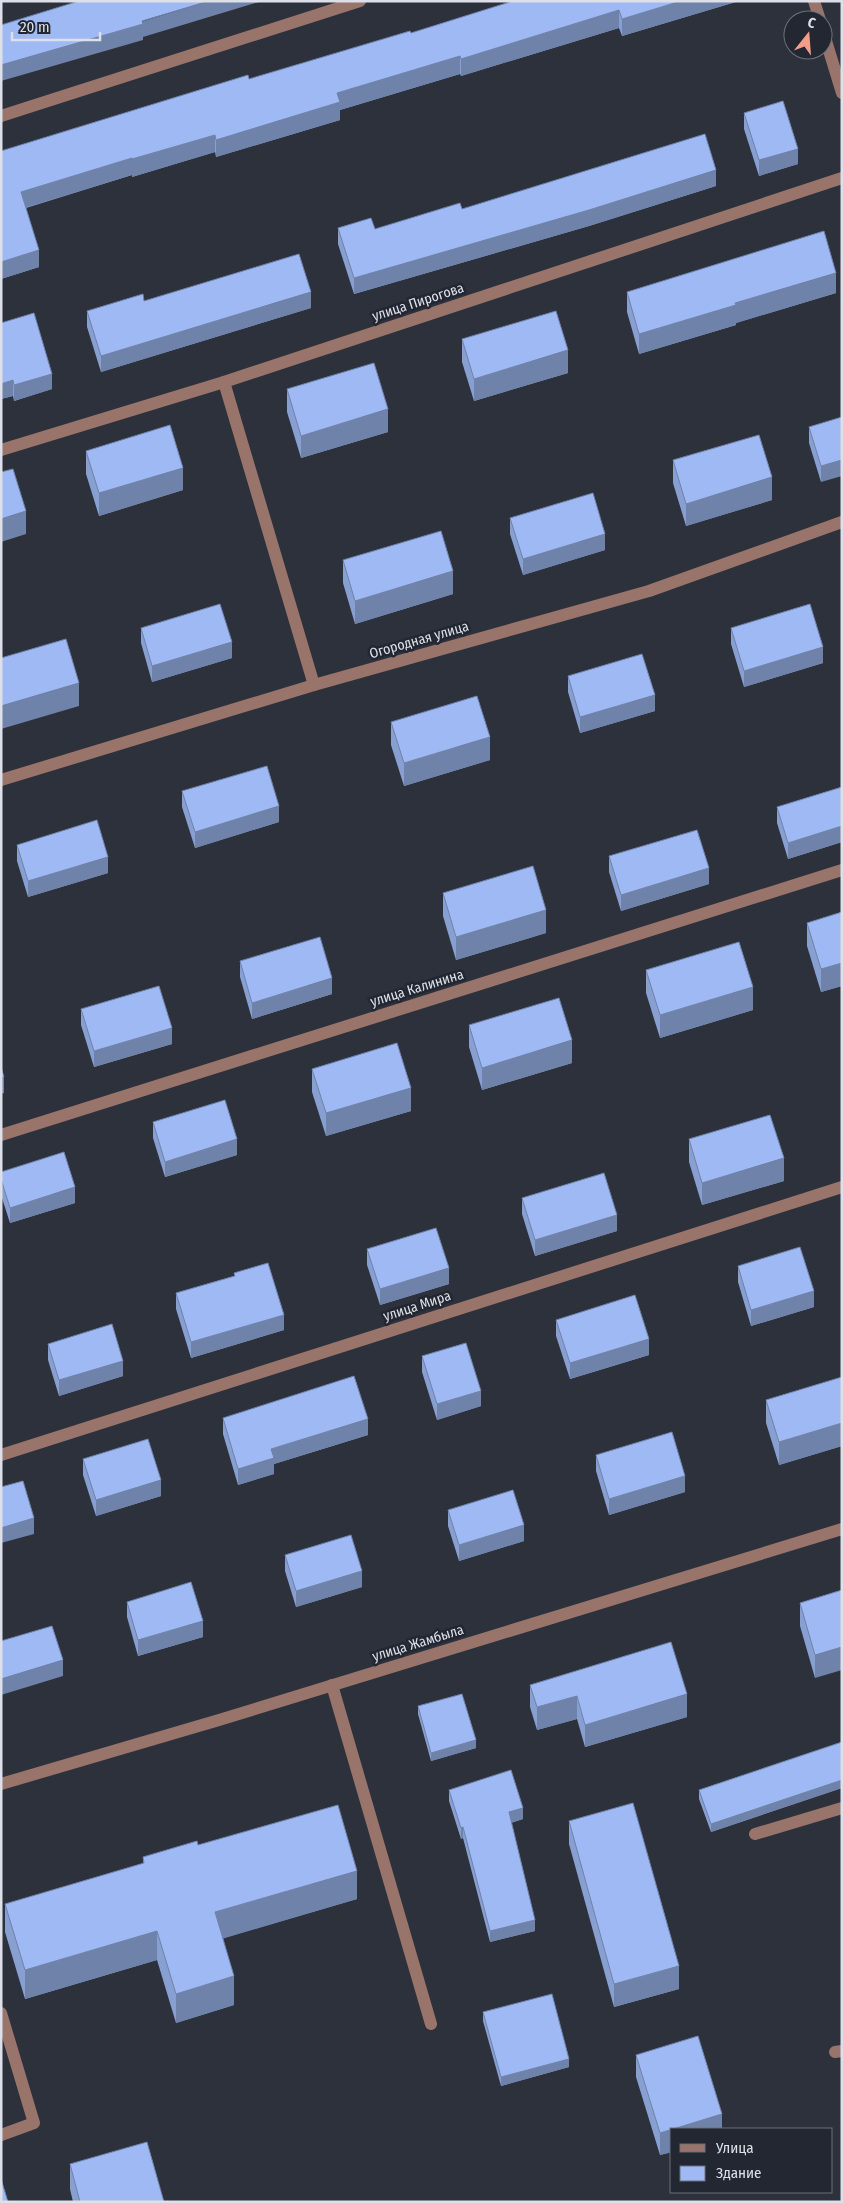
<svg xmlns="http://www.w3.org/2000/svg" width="843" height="2203" font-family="'Fira Sans Condensed',sans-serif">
	<rect width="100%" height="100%" fill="#2c313c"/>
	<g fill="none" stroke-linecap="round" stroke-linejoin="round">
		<g stroke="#99746b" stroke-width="12">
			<polyline points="814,1 820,20"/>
			<polyline points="823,31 842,93"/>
			<polyline points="1,116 360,1"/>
			<polyline points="224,382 314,685"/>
			<polyline points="1,450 224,382 842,178"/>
			<polyline points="1,780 314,685 649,591 842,522"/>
			<polyline points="1,1135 842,870"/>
			<polyline points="1,1455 842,1187"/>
			<polyline points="332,1685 431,2024"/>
			<polyline points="1,1784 219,1720 842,1529"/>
			<polyline points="755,1834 842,1808"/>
			<polyline points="1,2013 34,2123 1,2135"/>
			<polyline points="835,2052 842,2051"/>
		</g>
	</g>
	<g fill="#889fd1">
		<polygon points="513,1 739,1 622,36 619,28 461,76 460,74 340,110 340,120 216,157 215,152 132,177 132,175 26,208 39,267 1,279 1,151 249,79 411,33"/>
		<polygon points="744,113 798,164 759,176 744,129"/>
		<polygon points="716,186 589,226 354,294 338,244 338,228 375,229 462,209"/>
		<polygon points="627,292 836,293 736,323 736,325 639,354 627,312"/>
		<polygon points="144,301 311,308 101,372 87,327 87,311"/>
		<polygon points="1,323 52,389 14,401 13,396 1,399"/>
		<polygon points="462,339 568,373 474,401 462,362"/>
		<polygon points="287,389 388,432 301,458 287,412"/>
		<polygon points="842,417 821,482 809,443 809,427"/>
		<polygon points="86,451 183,490 99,516 86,474"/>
		<polygon points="673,460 772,500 686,526 673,483"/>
		<polygon points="510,518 605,550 523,575 510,534"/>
		<polygon points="343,560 453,594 355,624 343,583"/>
		<polygon points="141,628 232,658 152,682 141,643"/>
		<polygon points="731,628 823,663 744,687 731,644"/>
		<polygon points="568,676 655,711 580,733 568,692"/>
		<polygon points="391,722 490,760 404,786 391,745"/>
		<polygon points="842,787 842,842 788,859 777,823 777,807"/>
		<polygon points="182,791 279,822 195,848 182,807"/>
		<polygon points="17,845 108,873 28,897 17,861"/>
		<polygon points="609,856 709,884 621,911 609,872"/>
		<polygon points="443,893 546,933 456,960 443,916"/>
		<polygon points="842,912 842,986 821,992 807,946 807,923"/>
		<polygon points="240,961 332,994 252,1019 240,977"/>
		<polygon points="646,970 753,1010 660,1038 646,993"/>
		<polygon points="81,1009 172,1044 94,1067 81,1025"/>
		<polygon points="469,1025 572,1063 482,1090 469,1047"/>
		<polygon points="312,1069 411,1111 326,1136 312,1092"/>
		<polygon points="153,1122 237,1155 165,1177 153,1138"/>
		<polygon points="689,1139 784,1181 702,1205 689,1162"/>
		<polygon points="1,1172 75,1203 10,1223 1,1195"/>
		<polygon points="522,1198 617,1231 535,1256 522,1214"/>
		<polygon points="367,1249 449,1284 380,1305 367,1265"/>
		<polygon points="738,1266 814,1307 751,1326 738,1282"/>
		<polygon points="234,1273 284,1330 191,1358 176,1309 176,1293 234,1276"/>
		<polygon points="556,1320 649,1355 570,1379 556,1336"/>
		<polygon points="48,1344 123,1376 59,1396 48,1360"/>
		<polygon points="422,1356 481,1406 437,1420 422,1372"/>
		<polygon points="842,1377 842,1446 779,1465 766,1423 766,1400"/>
		<polygon points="223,1418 368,1435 274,1464 274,1474 238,1485 223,1434"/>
		<polygon points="596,1455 685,1492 609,1515 596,1471"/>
		<polygon points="83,1459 161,1496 96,1516 83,1475"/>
		<polygon points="448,1510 524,1541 459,1561 448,1526"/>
		<polygon points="285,1555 362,1587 296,1607 285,1571"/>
		<polygon points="842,1590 815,1678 800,1626 800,1603"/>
		<polygon points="127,1602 203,1637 138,1656 127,1617"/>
		<polygon points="530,1685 687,1717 585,1747 577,1719 537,1730 530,1707"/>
		<polygon points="418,1706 476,1748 431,1761 418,1714"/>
		<polygon points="842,1742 842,1788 711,1832 699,1799 699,1790"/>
		<polygon points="449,1790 523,1819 511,1823 535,1931 490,1942 463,1838 461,1839 449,1801"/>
		<polygon points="569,1821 679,1989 614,2007 569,1844"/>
		<polygon points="198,1845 357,1899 223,1938 234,2005 176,2023 157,1960 25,1999 5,1932 5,1904 143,1864 143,1857"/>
		<polygon points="483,2012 569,2067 501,2086 483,2021"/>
		<polygon points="636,2055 722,2129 672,2129 672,2152 660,2155 636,2077"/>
		<polygon points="70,2164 164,2202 73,2202 70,2189"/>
	</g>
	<g fill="#6f82aa">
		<polygon points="209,1 262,1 143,37 143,40 1,81 1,65"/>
		<polygon points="681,1 739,1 622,36 622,19"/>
		<polygon points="619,10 619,28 461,76 461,59"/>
		<polygon points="460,56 460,74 340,110 340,120 216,157 216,140 337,93"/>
		<polygon points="215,135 215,152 132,177 132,159"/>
		<polygon points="798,149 798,164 759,176 759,160"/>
		<polygon points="132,158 132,175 21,209 21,192"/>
		<polygon points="716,170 716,186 589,226 354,294 354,278"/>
		<polygon points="39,250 39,267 1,279 1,262"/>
		<polygon points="836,273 836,293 736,323 736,325 639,354 639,334 735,303"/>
		<polygon points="311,292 311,308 101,372 101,356"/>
		<polygon points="568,350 568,373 474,401 474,379"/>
		<polygon points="52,374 52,389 14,401 14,385"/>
		<polygon points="13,380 13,396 1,399 1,384"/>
		<polygon points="388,409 388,432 301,458 301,436"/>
		<polygon points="842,460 842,476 821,482 821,466"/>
		<polygon points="183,468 183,490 99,516 99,493"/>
		<polygon points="772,477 772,500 686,526 686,504"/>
		<polygon points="26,511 26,534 1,542 1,519"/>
		<polygon points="605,534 605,550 523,575 523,559"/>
		<polygon points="453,571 453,594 355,624 355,601"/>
		<polygon points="232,642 232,658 152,682 152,666"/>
		<polygon points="823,647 823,663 744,687 744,671"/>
		<polygon points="79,683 79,706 1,729 1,706"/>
		<polygon points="655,695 655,711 580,733 580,717"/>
		<polygon points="490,737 490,760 404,786 404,763"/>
		<polygon points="279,806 279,822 195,848 195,832"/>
		<polygon points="842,826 842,842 788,859 788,843"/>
		<polygon points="108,857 108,873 28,897 28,881"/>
		<polygon points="709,868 709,884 621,911 621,895"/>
		<polygon points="546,910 546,933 456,960 456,937"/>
		<polygon points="842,963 842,986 821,992 821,969"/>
		<polygon points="332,978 332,994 252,1019 252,1003"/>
		<polygon points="753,987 753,1010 660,1038 660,1015"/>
		<polygon points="172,1028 172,1044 94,1067 94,1051"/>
		<polygon points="572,1040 572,1063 482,1090 482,1068"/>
		<polygon points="4,1077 4,1093 1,1094 1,1078"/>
		<polygon points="411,1088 411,1111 326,1136 326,1113"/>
		<polygon points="237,1139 237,1155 165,1177 165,1162"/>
		<polygon points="784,1158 784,1181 702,1205 702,1183"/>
		<polygon points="75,1187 75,1203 10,1223 10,1208"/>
		<polygon points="617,1215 617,1231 535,1256 535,1240"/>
		<polygon points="449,1268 449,1284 380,1305 380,1289"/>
		<polygon points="814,1291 814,1307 751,1326 751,1310"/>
		<polygon points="284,1315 284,1330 191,1358 191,1342"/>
		<polygon points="649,1339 649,1355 570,1379 570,1363"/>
		<polygon points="123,1361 123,1376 59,1396 59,1380"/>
		<polygon points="481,1391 481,1406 437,1420 437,1404"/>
		<polygon points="368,1419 368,1435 274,1464 274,1474 238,1485 238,1469 271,1449"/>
		<polygon points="842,1423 842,1446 779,1465 779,1442"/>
		<polygon points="685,1476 685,1492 609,1515 609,1499"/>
		<polygon points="161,1480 161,1496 96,1516 96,1500"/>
		<polygon points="34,1518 34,1534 1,1543 1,1528"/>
		<polygon points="524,1525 524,1541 459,1561 459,1545"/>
		<polygon points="362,1571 362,1587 296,1607 296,1591"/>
		<polygon points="203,1621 203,1637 138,1656 138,1640"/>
		<polygon points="842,1647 842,1670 815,1678 815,1655"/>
		<polygon points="63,1660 63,1676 1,1695 1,1679"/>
		<polygon points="687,1694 687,1717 585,1747 585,1725"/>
		<polygon points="577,1696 577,1719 537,1730 537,1707"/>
		<polygon points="476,1740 476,1748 431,1761 431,1753"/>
		<polygon points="842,1780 842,1788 711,1832 711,1824"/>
		<polygon points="523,1808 523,1819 509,1823 509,1812"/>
		<polygon points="463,1827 463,1838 461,1839 461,1828"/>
		<polygon points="357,1871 357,1899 215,1941 215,1912"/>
		<polygon points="535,1920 535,1931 490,1942 490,1931"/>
		<polygon points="157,1931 157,1960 25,1999 25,1970"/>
		<polygon points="679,1966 679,1989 614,2007 614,1984"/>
		<polygon points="234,1976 234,2005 176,2023 176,1994"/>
		<polygon points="569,2059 569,2067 501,2086 501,2077"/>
		<polygon points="722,2114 722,2129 672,2129 672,2152 660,2155 660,2133"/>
	</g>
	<g fill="#9eb9f3" stroke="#6f82aa">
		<polygon points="79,1 209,1 142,21 143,24 1,65 1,25"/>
		<polygon points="513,1 681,1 622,19 619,10 461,59 460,56 337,93 340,102 216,140 215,135 132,159 132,158 21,192 39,250 1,262 1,151 248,75 249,79 410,31 411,33"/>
		<polygon points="783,101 798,149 759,160 744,113"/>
		<polygon points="705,134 716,170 589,210 354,278 338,228 371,218 375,229 460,203 462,209"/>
		<polygon points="824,231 836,273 735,303 736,305 639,334 627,292"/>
		<polygon points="299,254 311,292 101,356 87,311 143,294 144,301"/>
		<polygon points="556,311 568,350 474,379 462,339"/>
		<polygon points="34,313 52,374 14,385 13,380 1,384 1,323"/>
		<polygon points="374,363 388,409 301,436 287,389"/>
		<polygon points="842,417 842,460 821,466 809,427"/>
		<polygon points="170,425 183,468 99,493 86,451"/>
		<polygon points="759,435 772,477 686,504 673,460"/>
		<polygon points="13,469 26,511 1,519 1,472"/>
		<polygon points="593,493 605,534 523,559 510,518"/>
		<polygon points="441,531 453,571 355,601 343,560"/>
		<polygon points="220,604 232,642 152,666 141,628"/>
		<polygon points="810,604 823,647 744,671 731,628"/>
		<polygon points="66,639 79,683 1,706 1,658"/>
		<polygon points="642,654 655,695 580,717 568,676"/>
		<polygon points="477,696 490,737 404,763 391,722"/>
		<polygon points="267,766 279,806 195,832 182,791"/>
		<polygon points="842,787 842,826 788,843 777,807"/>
		<polygon points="97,820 108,857 28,881 17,845"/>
		<polygon points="697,830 709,868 621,895 609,856"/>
		<polygon points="533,866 546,910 456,937 443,893"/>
		<polygon points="842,912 842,963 821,969 807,923"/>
		<polygon points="320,937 332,978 252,1003 240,961"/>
		<polygon points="739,942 753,987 660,1015 646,970"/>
		<polygon points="159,986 172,1028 94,1051 81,1009"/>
		<polygon points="559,998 572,1040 482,1068 469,1025"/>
		<polygon points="397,1043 411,1088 326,1113 312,1069"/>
		<polygon points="1,1067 4,1077 1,1078"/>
		<polygon points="225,1100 237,1139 165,1162 153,1122"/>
		<polygon points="770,1115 784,1158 702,1183 689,1139"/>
		<polygon points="64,1152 75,1187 10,1208 1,1179 1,1172"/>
		<polygon points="604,1173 617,1215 535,1240 522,1198"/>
		<polygon points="436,1228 449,1268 380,1289 367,1249"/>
		<polygon points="800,1247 814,1291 751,1310 738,1266"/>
		<polygon points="268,1263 284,1315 191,1342 176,1293 235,1276 234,1273"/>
		<polygon points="635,1295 649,1339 570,1363 556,1320"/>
		<polygon points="112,1324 123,1361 59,1380 48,1344"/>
		<polygon points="466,1343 481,1391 437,1404 422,1356"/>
		<polygon points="354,1376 368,1419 271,1449 274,1458 238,1469 223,1418"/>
		<polygon points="842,1377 842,1423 779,1442 766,1400"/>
		<polygon points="672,1432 685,1476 609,1499 596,1455"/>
		<polygon points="148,1439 161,1480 96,1500 83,1459"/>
		<polygon points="23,1481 34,1518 1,1528 1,1487"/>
		<polygon points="513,1490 524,1525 459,1545 448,1510"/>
		<polygon points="351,1535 362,1571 296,1591 285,1555"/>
		<polygon points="191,1582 203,1621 138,1640 127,1602"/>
		<polygon points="842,1590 842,1647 815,1655 800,1603"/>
		<polygon points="52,1626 63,1660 1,1679 1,1641"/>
		<polygon points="671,1642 687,1694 585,1725 577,1696 537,1707 530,1685"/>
		<polygon points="462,1694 476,1740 431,1753 418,1706"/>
		<polygon points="842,1742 842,1780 711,1824 699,1790"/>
		<polygon points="511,1770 523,1808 509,1812 535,1920 490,1931 463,1827 461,1828 449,1790"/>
		<polygon points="633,1803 679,1966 614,1984 569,1821"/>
		<polygon points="338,1805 357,1871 215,1912 234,1976 176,1994 157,1931 25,1970 5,1904 144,1863 143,1857 197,1841 198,1845"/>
		<polygon points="552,1994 569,2059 501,2077 483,2012"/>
		<polygon points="698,2036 722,2114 660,2133 636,2055"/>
		<polygon points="147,2142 164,2202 80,2202 70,2164"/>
		<polygon points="1,2179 8,2202 1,2202"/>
	</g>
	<g text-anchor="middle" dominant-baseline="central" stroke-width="5" stroke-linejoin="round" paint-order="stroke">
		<g font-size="14" fill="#dde0e8" stroke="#222732">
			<text transform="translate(418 302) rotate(-18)">улица Пирогова</text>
			<text transform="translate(419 640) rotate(-16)">Огородная улица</text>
			<text transform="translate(417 988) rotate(-17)">улица Калинина</text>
			<text transform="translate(417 1306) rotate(-18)">улица Мира</text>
			<text transform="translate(418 1643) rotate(-17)">улица Жамбыла</text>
		</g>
	</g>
	<rect width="843" height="2203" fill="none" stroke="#dde0e8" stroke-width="5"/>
	<rect x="670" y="2128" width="162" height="65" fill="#222732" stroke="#6d717b"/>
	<rect x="680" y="2144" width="25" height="8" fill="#99746b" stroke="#6d717b"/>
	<text x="716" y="2153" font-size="15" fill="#dde0e8">Улица</text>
	<rect x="680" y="2166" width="25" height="15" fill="#9eb9f3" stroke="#6d717b"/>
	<text x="716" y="2178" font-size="15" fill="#dde0e8">Здание</text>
	<g transform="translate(808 35) rotate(17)"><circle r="24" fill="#222732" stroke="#6d717b"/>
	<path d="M0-4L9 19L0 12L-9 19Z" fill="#f49e8a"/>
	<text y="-8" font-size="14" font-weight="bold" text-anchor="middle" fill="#dde0e8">С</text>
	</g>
	<path d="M12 32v8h88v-8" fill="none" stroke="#dde0e8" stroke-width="2.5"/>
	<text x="20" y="32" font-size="15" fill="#dde0e8" stroke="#222732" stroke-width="4" paint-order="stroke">20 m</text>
</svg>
